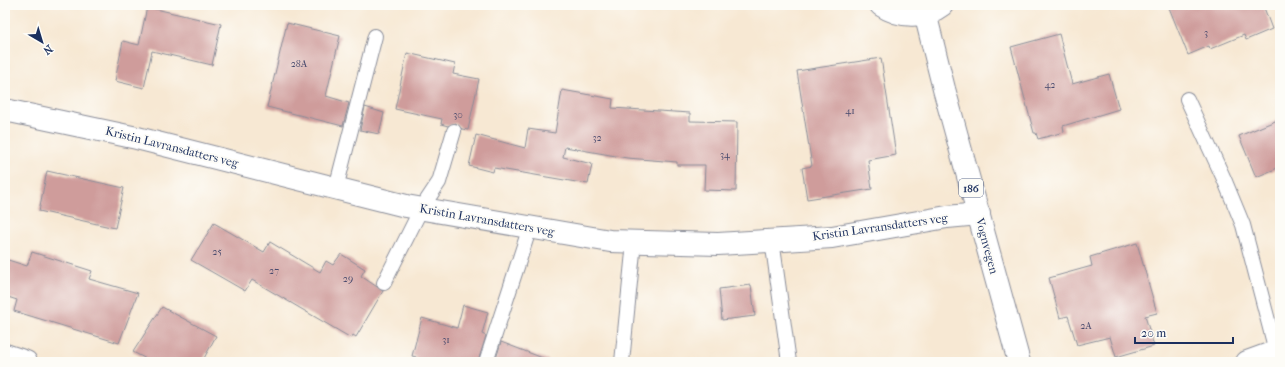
<svg xmlns="http://www.w3.org/2000/svg" width="1285" height="367" font-family="'IM FELL French Canon',serif">
	<rect width="100%" height="100%" fill="#fdfcf7"/>
	<filter id="ink" filterUnits="userSpaceOnUse"><feTurbulence type="fractalNoise" baseFrequency=".025" numOctaves="2"/><feDisplacementMap in="SourceGraphic" scale="8" xChannelSelector="R" yChannelSelector="G"/><feConvolveMatrix kernelMatrix="1 2 1 2 8 2 1 2 1" color-interpolation-filters="sRGB"/></filter>
	<filter id="wash" filterUnits="userSpaceOnUse"><feTurbulence type="fractalNoise" baseFrequency=".012" numOctaves="4" result="noise"/><feDisplacementMap in="SourceGraphic" scale="16" xChannelSelector="R" yChannelSelector="G"/><feGaussianBlur stdDeviation="0.9" result="paint"/><feColorMatrix in="noise" values="0 0 0 0 0 0 0 0 0 0 0 0 0 0 0 0 0 1.4 0 .05"/><feComposite in="paint" operator="in"/></filter>
	<g filter="url(#wash)">
		<rect width="100%" height="100%" fill="#f7e8d3"/>
		<g id="blocks">
			<g fill="#cf9c9b">
				<polygon points="1168,5 1263,5 1272,29 1246,40 1244,35 1210,49 1209,46 1188,55"/>
				<polygon points="147,7 221,24 212,65 152,51 144,88 115,81 123,41 139,45"/>
				<polygon points="287,23 340,36 326,96 349,103 343,126 267,107"/>
				<polygon points="1059,34 1072,84 1109,74 1119,109 1063,126 1064,132 1038,139 1036,133 1034,133 1011,47"/>
				<polygon points="407,53 455,64 453,74 479,79 468,130 462,129 456,123 448,126 441,124 442,119 395,109"/>
				<polygon points="881,58 896,155 868,160 872,189 807,199 802,168 812,166 797,71"/>
				<polygon points="562,90 613,99 612,108 690,113 690,121 737,122 736,191 704,190 705,165 677,165 677,162 627,158 565,147 563,157 592,164 588,184 494,168 493,172 469,166 476,135 525,148 528,129 555,133"/>
				<polygon points="365,107 384,113 379,134 360,130"/>
				<polygon points="1280,119 1280,167 1256,177 1239,136"/>
				<polygon points="47,171 124,188 115,228 39,211"/>
				<polygon points="214,223 264,252 270,242 320,272 326,261 333,265 341,254 365,269 361,276 383,291 356,337 353,335 351,338 252,280 245,291 191,260"/>
				<polygon points="1137,243 1157,313 1145,316 1154,346 1116,357 1110,337 1077,345 1068,316 1060,318 1049,278 1092,266 1090,257"/>
				<polygon points="32,252 92,271 89,279 138,293 119,343 14,311 17,300 5,296 5,259 27,266"/>
				<polygon points="751,285 755,316 722,320 719,289"/>
				<polygon points="463,305 488,312 482,334 486,336 478,362 414,362 416,357 412,356 422,318 457,328"/>
				<polygon points="162,307 216,336 202,362 152,362 133,352"/>
				<polygon points="501,342 548,360 548,362 495,362"/>
			</g>
		</g>
	</g>
	<g filter="url(#ink)">
		<use href="#blocks" fill-opacity="0" stroke="#898c98" stroke-width="1"/>
		<g fill="none" stroke-linecap="round" stroke-linejoin="round">
			<defs>
				<g id="lane">
					<polyline points="1187,99 1224,179 1243,225 1276,351"/>
					<polyline points="336,188 375,36"/>
					<polyline points="772,240 789,362"/>
					<polyline points="384,283 421,209 439,182 454,131"/>
					<polyline points="486,362 530,227"/>
					<polyline points="622,362 634,242"/>
				</g>
				<g id="street">
					<polyline points="5,110 137,138 406,206 610,241 718,244 832,237 947,217 979,214"/>
					<polyline points="5,355 26,362"/>
					<polyline points="1247,362 1280,350"/>
				</g>
				<path id="secondary" d="M881 5C899 17 924 19 942 5"/>
				<polyline id="primary" points="925,13 944,89 1019,362"/>
			</defs>
			<use href="#lane" stroke="#898c98" stroke-width="16"/>
			<use href="#street" stroke="#898c98" stroke-width="24"/>
			<use href="#secondary" stroke="#898c98" stroke-width="24"/>
			<use href="#primary" stroke="#898c98" stroke-width="24"/>
			<use href="#lane" stroke="#fff" stroke-width="14"/>
			<use href="#street" stroke="#fff" stroke-width="22"/>
			<use href="#secondary" stroke="#fff" stroke-width="22"/>
			<use href="#primary" stroke="#fff" stroke-width="22"/>
		</g>
	</g>
	<g text-anchor="middle" dominant-baseline="central" stroke-width="4" stroke-linejoin="round" paint-order="stroke">
		<g font-size="10" fill="#484a6d">
			<text x="1206" y="33">3</text>
			<text x="299" y="64">28A</text>
			<text x="1050" y="85">42</text>
			<text x="850" y="111">41</text>
			<text x="458" y="115">30</text>
			<text x="597" y="138">32</text>
			<text x="725" y="155">34</text>
			<text x="217" y="252">25</text>
			<text x="274" y="271">27</text>
			<text x="348" y="279">29</text>
			<text x="1086" y="326">2A</text>
			<text x="446" y="340">31</text>
		</g>
		<rect fill="#fdfcf7" stroke="#5f6c8c" stroke-width="1" x="959" y="179" width="24" height="18" rx="3"/>
		<g font-size="11" font-weight="bold" fill="#1b2f5e">
			<text x="971" y="188">186</text>
		</g>
		<g font-size="12" fill="#1b2f5e" stroke="#fdfcf7">
			<text transform="translate(172 147) rotate(14)">Kristin Lavransdatters veg</text>
			<text transform="translate(487 220) rotate(10)">Kristin Lavransdatters veg</text>
			<text transform="translate(880 227) rotate(-8)">Kristin Lavransdatters veg</text>
			<text transform="translate(987 246) rotate(75)">Vognvegen</text>
		</g>
	</g>
	<rect width="1285" height="367" fill="none" stroke="#fdfcf7" stroke-width="20"/>
	<g transform="translate(42 42) rotate(142)" stroke="#fdfcf7" stroke-width="3" paint-order="stroke">
	<path d="M0-3L7 15L0 10L-7 15Z" fill="#1b2f5e"/>
	<text y="-6" font-size="11" font-weight="bold" text-anchor="middle" fill="#1b2f5e">N</text>
	</g>
	<path d="M1135 337v6h98v-6" fill="none" stroke="#1b2f5e" stroke-width="2"/>
	<text x="1141" y="337" font-size="12" fill="#1b2f5e" stroke="#fdfcf7" stroke-width="3" paint-order="stroke">20 m</text>
</svg>
